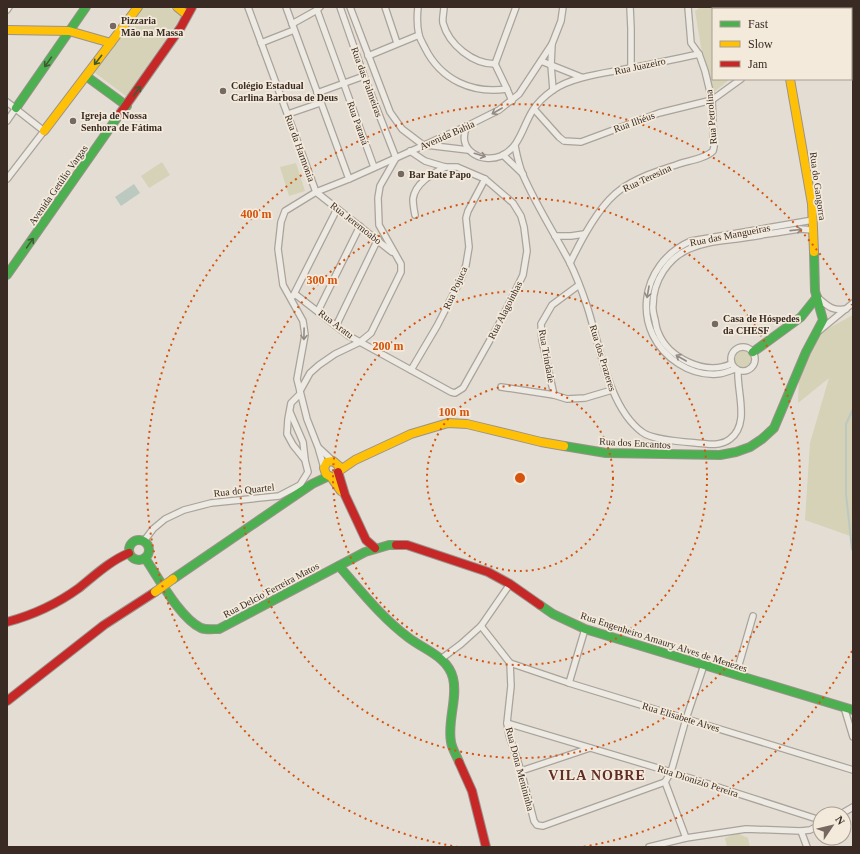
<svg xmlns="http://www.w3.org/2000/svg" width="860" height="854" font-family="'Times New Roman',serif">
	<rect width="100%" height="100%" fill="#e4ddd3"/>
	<g fill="#d5d2b7">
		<polygon points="142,7 168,7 181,17 126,96 94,72"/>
		<polygon points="701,7 772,7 773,9 713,9 713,79 730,79 714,92 701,47 695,11"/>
		<polygon points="162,162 170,175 149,188 141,176"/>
		<polygon points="296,163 305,191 289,196 280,167"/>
		<polygon points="853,315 853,537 805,520 810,443 829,378 798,403 799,380 816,335"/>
		<circle cx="743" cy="359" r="11"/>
		<polygon points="737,833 748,838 750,847 727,847 725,838"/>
	</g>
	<polygon fill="#bcc9c0" points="134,184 140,193 121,206 115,197"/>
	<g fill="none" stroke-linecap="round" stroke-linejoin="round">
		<polyline stroke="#bcc9c0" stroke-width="2" points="853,409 846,424 846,494 852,549 853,551"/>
		<defs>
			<g id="street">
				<polyline points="248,7 316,192"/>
				<polyline points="286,7 349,179"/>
				<polyline points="350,7 390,112 402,129 423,145"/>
				<polyline points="385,7 397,43"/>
				<path d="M418 7C417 16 417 26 419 35 420 39 423 44 425 48 441 80 472 94 507 89L512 101"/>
				<path d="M444 7C444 12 442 18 443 23 449 45 473 64 495 64"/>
				<polyline points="630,7 631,28 631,68"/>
				<polyline points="7,10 9,7"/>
				<polyline points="317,10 374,167"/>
				<polyline points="292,24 317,10 320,7"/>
				<polyline points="261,43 294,30"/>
				<polyline points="552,44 551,65 553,90"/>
				<polyline points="368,56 419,35"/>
				<polyline points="541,61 581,77"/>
				<polyline points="495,64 516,7"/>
				<polyline points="495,64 507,89"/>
				<polyline points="317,93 364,76"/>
				<polyline points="7,102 44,131 7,179"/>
				<polyline points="534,109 559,137 564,141 581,142 659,113 712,100 741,79"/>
				<polyline points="288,114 320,103"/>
				<polyline points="7,121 16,108"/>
				<path d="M467 126C456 150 481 164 501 156 520 148 523 125 533 110 538 102 546 95 553 90 573 76 607 73 631 68 654 64 676 59 699 54"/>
				<polyline points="426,145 468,150"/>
				<path d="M515 146C517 156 519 166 523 175 536 205 554 233 569 261 576 275 582 291 587 306 600 345 608 407 642 432 653 441 691 442 707 444 714 445 724 444 730 439 750 424 737 393 738 371"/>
				<polyline points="503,155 523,174"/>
				<polyline points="316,192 392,252"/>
				<path d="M415 215C414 210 413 204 413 199 415 183 432 174 445 167"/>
				<polyline points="555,236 571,236 584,234"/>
				<path d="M570 263C581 240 599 205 620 190 636 178 657 171 676 165 686 161 705 159 713 151L714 147 712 100 705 71 699 54 691 43 688 7"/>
				<polyline points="295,294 349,336 451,392 455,393 463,388 499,324 523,275 527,251 524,227 521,216 513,203 485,179 457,167 445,167 425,161 410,151"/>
				<polyline points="293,296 337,209"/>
				<path d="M817 297C828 306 831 311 846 309"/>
				<polyline points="318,311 360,226"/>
				<polyline points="336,326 378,239"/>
				<polyline points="819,331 853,303"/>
				<circle cx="743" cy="359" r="12"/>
				<path d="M731 364C705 376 668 358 658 332 656 328 656 324 655 320 654 315 652 310 653 305 653 281 668 258 689 249 704 242 720 241 736 239 757 236 778 232 800 229L813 230"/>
				<path d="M735 369C729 371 723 374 717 374 704 375 690 371 679 364 630 333 638 264 691 241L813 220"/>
				<polyline points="411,370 437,326 460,281 466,265 469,247 466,218 468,211 485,179"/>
				<polyline points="501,387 554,395 567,399 585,398 612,390"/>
				<polyline points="300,391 310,373 319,365 335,354 360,342 371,333 401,272 401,264 379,225 378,198 380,186 396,158 364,76 340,7"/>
				<polyline points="554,395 542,340 541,324 552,305 579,285"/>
				<polyline points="290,412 303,442 305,459"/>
				<polyline points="319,448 333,461"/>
				<polyline points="324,468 318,447 307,419 297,379 305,335 303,321 283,285 278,249 281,222 285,211 316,192 349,179 467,126 499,110 519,94 552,44 561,21 563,7"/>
				<polyline points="144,541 153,529 165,519 184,510 211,503 279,496 300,485 308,472 305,460 293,445 287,434 288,419 291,403 300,394"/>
				<polyline points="481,626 510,663 511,686 507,723 509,735 521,771 534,821 537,825 543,826 665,782"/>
				<polyline points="441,659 461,644 481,626 510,584"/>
				<polyline points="510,663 569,683 853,770"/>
				<polyline points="736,675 753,616"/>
				<polyline points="569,683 585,629"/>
				<polyline points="844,707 853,737"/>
				<polyline points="507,723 671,772 820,820"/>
				<polyline points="521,771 590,748"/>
				<polyline points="841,814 853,807"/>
				<polyline points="801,831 807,847"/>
				<polyline points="686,838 665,782 671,772 686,719 704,665"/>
				<polyline points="649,847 686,838 746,829 801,831 810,830 820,825"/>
			</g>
			<g id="fast">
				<polyline points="86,76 127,106"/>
				<polyline points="16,108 86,7"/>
				<polyline points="7,275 119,115"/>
				<polyline points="753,352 801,317 817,297"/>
				<polyline points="564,446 606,453 720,455 736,452 750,447 762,439 774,428 806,352 823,320 815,291 814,252"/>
				<circle cx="139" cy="550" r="10"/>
				<path d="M145 558C158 577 180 618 201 628 206 630 213 629 219 629L365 552 389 545H396"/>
				<path d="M339 566C361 591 382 618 409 638 425 650 448 657 453 678 458 698 447 722 451 742 452 749 457 756 459 762"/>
				<polyline points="173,579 312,484 329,476"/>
				<polyline points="540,605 553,614 585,629 853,710"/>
			</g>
			<g id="slow">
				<polyline points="177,7 187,15"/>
				<polyline points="7,30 69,31 111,43"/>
				<polyline points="790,79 812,204 814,252"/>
				<polyline points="44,131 138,7"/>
				<polyline points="339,471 355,460 411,434 448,423 467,424 541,442 564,446"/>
				<polyline points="337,474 339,471 339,466 333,461 327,462 324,468 326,474 331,477 341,491"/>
			</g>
			<g id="jam">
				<polyline points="779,7 779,9"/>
				<polyline points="119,115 181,27 192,7"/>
				<polyline points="338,472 345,495 366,540 375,548"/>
				<polyline points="396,545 407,545 488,572 510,584 540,605"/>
				<path d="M7 622C33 615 57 604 79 588 95 575 110 561 129 553"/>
				<polyline points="7,701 104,625 155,592"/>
				<polyline points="459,762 472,791 486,847"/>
			</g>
		</defs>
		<use href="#street" stroke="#aaa39b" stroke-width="8"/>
		<use href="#fast" stroke="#9a928b" stroke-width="10"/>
		<use href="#slow" stroke="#9a928b" stroke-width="10"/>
		<use href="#jam" stroke="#9a928b" stroke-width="10"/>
		<use href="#street" stroke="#ede9e3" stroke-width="5.5"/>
		<use href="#fast" stroke="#4caf50" stroke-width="8"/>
		<use href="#slow" stroke="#ffc107" stroke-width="8"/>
		<use href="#jam" stroke="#c62828" stroke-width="8"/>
		<defs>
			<polyline id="slow-bridge" points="155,592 173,579"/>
		</defs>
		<use href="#slow-bridge" stroke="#9a928b" stroke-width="10" stroke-linecap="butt"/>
		<use href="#slow-bridge" stroke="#ffc107" stroke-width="8"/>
	</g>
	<defs><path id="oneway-shaft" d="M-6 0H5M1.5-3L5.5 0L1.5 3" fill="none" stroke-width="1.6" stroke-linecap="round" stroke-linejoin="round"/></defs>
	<g stroke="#405933">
		<use href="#oneway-shaft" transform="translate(98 60) rotate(128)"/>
		<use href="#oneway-shaft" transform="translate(48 62) rotate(125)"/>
		<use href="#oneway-shaft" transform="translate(137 91) rotate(-55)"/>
		<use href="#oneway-shaft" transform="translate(30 243) rotate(-55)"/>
	</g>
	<g stroke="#938a83">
		<use href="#oneway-shaft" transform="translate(497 111) rotate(150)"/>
		<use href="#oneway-shaft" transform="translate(480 155) rotate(17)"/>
		<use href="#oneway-shaft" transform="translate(796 230) rotate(-6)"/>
		<use href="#oneway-shaft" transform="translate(648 292) rotate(100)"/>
		<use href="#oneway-shaft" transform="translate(304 334) rotate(91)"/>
		<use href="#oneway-shaft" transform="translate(681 358) rotate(-150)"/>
	</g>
	<g fill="none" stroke="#d6540e" stroke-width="2" stroke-dasharray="2 4">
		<circle cx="520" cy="478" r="93"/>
		<circle cx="520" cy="478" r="187"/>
		<circle cx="520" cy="478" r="280"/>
		<path d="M852 651A374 374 0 0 1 582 847M458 847A374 374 0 1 1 852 305"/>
	</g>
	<g fill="#756961" stroke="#f3eadb" stroke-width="1.5">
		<circle cx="113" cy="26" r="4"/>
		<circle cx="223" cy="91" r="4"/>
		<circle cx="73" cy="121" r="4"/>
		<circle cx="401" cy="174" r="4"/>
		<circle cx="715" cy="324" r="4"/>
	</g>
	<g text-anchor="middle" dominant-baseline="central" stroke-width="3.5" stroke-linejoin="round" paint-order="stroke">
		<g font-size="10" font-weight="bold" fill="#392b23" stroke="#f3eadb" text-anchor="start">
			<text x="121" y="20">Pizzaria<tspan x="121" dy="12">Mão na Massa</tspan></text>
			<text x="231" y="85">Colégio Estadual<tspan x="231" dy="12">Carlina Barbosa de Deus</tspan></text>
			<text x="81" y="115">Igreja de Nossa<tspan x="81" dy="12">Senhora de Fátima</tspan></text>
			<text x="409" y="174">Bar Bate Papo</text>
			<text x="723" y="318">Casa de Hóspedes<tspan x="723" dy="12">da CHESF</tspan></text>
		</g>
		<g font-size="10" fill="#392b23" stroke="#f3eadb">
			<text transform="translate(640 66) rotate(-12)">Rua Juazeiro</text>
			<text transform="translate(367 82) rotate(70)">Rua das Palmeiras</text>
			<text transform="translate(711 117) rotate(-95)">Rua Petrolina</text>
			<text transform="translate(634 122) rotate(-20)">Rua Ilhéus</text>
			<text transform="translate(358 123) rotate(70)">Rua Paraná</text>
			<text transform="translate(447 135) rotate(-24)">Avenida Bahia</text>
			<text transform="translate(300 148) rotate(70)">Rua da Harmonia</text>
			<text transform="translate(647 178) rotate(-25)">Rua Teresina</text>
			<text transform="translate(58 185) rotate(-55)">Avenida Getúlio Vargas</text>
			<text transform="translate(818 186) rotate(82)">Rua do Gangorra</text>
			<text transform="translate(356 223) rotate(38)">Rua Jeremoabo</text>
			<text transform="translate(730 235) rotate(-11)">Rua das Mangueiras</text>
			<text transform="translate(455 288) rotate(-66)">Rua Pojuca</text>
			<text transform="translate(505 310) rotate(-63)">Rua Alagoinhas</text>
			<text transform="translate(336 324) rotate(37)">Rua Aratu</text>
			<text transform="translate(547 356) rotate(80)">Rua Trindade</text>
			<text transform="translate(603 358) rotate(73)">Rua dos Prazeres</text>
			<text transform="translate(635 443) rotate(3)">Rua dos Encantos</text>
			<text transform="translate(244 490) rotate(-6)">Rua do Quartel</text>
			<text transform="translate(271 590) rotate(-28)">Rua Delcio Ferreira Matos</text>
			<text transform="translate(664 642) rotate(18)">Rua Engenheiro Amaury Alves de Menezes</text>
			<text transform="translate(681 717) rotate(17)">Rua Elisabete Alves</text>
			<text transform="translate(520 769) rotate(75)">Rua Dona Menininha</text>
			<text transform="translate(698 781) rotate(18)">Rua Dionizio Pereira</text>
		</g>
		<g font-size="14" font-weight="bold" letter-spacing="1" fill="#622c26" stroke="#f3eadb">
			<text x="597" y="775">VILA NOBRE</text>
		</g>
	</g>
	<circle cx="520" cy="478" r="6" fill="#d6540e" stroke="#f3eadb" stroke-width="2"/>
	<g font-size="12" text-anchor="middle" font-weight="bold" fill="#d6540e" stroke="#f3eadb" stroke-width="3.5" stroke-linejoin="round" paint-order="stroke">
		<text x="256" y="218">400 m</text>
		<text x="322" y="284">300 m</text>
		<text x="388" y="350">200 m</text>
		<text x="454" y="416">100 m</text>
	</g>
	<rect width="860" height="854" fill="none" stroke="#392b23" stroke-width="16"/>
	<rect x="712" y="8" width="140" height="72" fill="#f3eadb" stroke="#a99e91"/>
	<rect x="720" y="21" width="20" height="6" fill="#4caf50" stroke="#a99e91"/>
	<text x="748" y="28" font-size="12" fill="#392b23">Fast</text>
	<rect x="720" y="41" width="20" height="6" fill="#ffc107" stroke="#a99e91"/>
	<text x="748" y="48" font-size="12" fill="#392b23">Slow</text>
	<rect x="720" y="61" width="20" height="6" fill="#c62828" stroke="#a99e91"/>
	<text x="748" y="68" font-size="12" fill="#392b23">Jam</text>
	<g transform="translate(832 826) rotate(55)"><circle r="19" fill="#f3eadb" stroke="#a99e91"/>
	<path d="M0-3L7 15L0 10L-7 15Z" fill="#756961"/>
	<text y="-6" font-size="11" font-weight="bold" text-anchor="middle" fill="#392b23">N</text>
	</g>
</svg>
